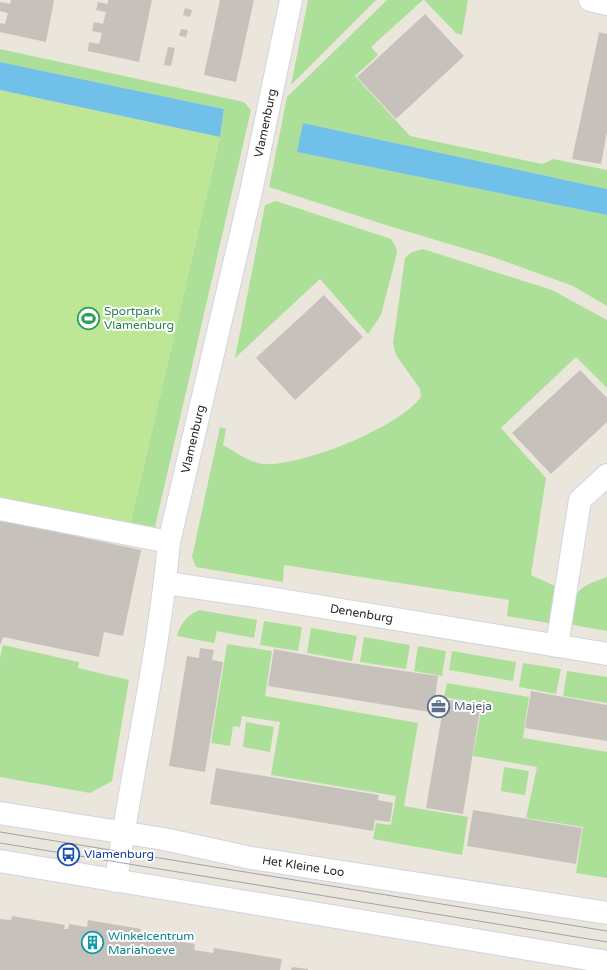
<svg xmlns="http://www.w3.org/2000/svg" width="607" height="970" font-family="'Varela Round',sans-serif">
	<rect width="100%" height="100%" fill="#ebe6db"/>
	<g fill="#ace099">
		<polygon points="308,0 376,0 291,85"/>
		<polygon points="387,0 423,0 371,47 378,55 355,76 410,136 542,164 554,159 607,170 607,189 303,123 298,152 607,215 607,306 573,286 493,257 392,227 269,187 287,97"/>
		<polygon points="424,0 468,0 462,35 456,33"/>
		<polygon points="0,49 244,102 251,110 154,531 130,525 220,137 224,109 0,62"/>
		<polygon points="276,201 391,239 396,247 397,253 381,315 368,334 320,279 235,358 265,205"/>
		<path d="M423 249 552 290 607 320V388L576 357 501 428 546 478 531 575 555 586 549 623 507 616 509 600 284 565 283 582 196 567 192 557 220 427 226 429 223 445C234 451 249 462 262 464 301 467 398 428 421 397L420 389 396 355 393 343 405 258 412 252Z"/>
		<path d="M607 577V631L568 624C576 591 573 589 607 577Z"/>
		<path d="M199 610 257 620 254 638 217 631 214 643 177 636C181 623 186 616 199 610Z"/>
		<polygon points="264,621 302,627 298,651 260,645"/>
		<polygon points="311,628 357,636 352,661 307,653"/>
		<polygon points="364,637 410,645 406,669 360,662"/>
		<polygon points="227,644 272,651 265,696 418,723 404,806 468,817 462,855 373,839 376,823 391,825 396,796 271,775 280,722 242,716 240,727 233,726 230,746 211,743"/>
		<polygon points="3,645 79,662 78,668 129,680 112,781 90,793 0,777 0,658"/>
		<polygon points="418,646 446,651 442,676 414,671"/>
		<polygon points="452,651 516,662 513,681 449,670"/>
		<polygon points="523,663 561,669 556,694 519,687"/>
		<polygon points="567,671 607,677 607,703 563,696"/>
		<polygon points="447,683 529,697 523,738 607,752 607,878 576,873 583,827 526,818 537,767 473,756 482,704 444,697"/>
		<polygon points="246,722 274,727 270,752 243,747"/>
		<polygon points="504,767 529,771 525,795 501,791"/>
	</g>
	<polygon fill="#bee795" points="0,90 220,137 130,525 0,500"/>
	<g fill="#71c0ea">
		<polygon points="0,62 224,109 220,137 0,90"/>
		<polygon points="303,123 607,189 607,215 297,152"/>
	</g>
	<g fill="#c6c2bb">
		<polygon points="11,0 54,0 46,42 0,32 0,23 5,24 8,13 0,11 0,2 10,4"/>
		<polygon points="108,0 152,0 139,62 88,51 89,42 99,44 102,33 92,31 94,22 103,24 106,12 96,10 98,2 108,4"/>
		<polygon points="220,0 254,0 236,82 204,75"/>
		<polygon points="185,8 192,10 190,17 183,15"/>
		<polygon points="425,14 464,56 396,119 357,77"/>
		<polygon points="181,29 188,30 186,37 179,36"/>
		<polygon points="597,32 607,34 607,132 601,164 572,159 599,33"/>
		<polygon points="168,47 175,48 171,66 164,65"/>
		<polygon points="324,295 363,337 295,400 256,358"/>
		<polygon points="580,370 607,398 607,422 551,474 512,433"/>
		<polygon points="0,520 141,550 123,636 104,632 99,657 3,637 0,646"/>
		<polygon points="200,648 214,650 212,660 223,662 205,772 169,766 187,656 199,658"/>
		<polygon points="274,649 344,662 438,676 435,698 481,704 463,814 426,808 442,714 268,686"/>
		<polygon points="531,691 607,705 607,741 525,728"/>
		<polygon points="216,768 379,795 378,800 393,803 390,822 375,820 373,831 210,804"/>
		<polygon points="473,810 582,828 576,864 467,846"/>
		<polygon points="12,916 65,925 64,929 68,929 69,924 87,927 88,920 141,929 139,938 145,939 146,936 195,944 194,950 213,953 214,948 282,959 280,970 0,970 0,919 11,920"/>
		<polygon points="292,967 308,969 308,970 291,970"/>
	</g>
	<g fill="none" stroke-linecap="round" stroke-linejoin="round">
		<defs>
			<g id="minor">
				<polyline points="590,0 607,4"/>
				<polyline points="0,509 169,542"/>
				<path id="s1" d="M166 583 262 597 607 654"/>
				<polyline points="557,646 580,500 607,475"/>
				<path id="s2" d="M0 813 164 839 251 858 607 913"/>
				<polyline points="0,861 607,962"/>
				<path id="s3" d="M116 881C132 768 159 655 169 542L252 187 291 0"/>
			</g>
		</defs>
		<use href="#minor" stroke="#d1d3e2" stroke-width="24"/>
		<use href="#minor" stroke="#fff" stroke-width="22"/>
		<g stroke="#9fa0b3" stroke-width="1">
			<polyline points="0,832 607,931"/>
			<polyline points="0,843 607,942"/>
		</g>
	</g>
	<defs>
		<symbol id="stadium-ring" viewBox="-11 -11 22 22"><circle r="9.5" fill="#fff" stroke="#2e9e5b" stroke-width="1.5"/><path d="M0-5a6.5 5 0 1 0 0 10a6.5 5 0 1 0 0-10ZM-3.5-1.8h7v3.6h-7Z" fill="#2e9e5b"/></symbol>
		<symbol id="office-ring" viewBox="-11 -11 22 22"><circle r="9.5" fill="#fff" stroke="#5c6f8a" stroke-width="1.5"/><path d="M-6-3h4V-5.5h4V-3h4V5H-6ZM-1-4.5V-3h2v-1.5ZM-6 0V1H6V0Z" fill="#5c6f8a"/></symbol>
		<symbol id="bus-ring" viewBox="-11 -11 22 22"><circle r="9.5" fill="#fff" stroke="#1a4fb4" stroke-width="1.5"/><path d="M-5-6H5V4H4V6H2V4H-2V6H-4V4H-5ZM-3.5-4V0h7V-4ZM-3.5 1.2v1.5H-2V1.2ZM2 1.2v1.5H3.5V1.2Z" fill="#1a4fb4"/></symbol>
		<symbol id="building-ring" viewBox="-11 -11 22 22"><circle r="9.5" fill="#fff" stroke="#0f9aa8" stroke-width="1.5"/><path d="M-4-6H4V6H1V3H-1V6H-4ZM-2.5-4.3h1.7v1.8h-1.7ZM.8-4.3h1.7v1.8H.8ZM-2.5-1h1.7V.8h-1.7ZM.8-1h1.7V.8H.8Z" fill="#0f9aa8"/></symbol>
	</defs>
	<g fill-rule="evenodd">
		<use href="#stadium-ring" x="76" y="306" width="25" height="25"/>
		<use href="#office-ring" x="426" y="694" width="25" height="25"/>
		<use href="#bus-ring" x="56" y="842" width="25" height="25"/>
		<use href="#building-ring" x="80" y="930" width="25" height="25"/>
	</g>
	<g text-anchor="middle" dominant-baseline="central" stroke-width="4" stroke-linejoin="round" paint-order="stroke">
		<g font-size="12" fill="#292929" stroke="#fff">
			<text stroke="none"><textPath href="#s3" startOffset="773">Vlamenburg</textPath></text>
			<text stroke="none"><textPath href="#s3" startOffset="449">Vlamenburg</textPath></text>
			<text stroke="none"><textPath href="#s1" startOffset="198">Denenburg</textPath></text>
			<text stroke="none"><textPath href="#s2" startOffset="308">Het Kleine Loo</textPath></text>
		</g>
		<g font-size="12" fill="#27864d" stroke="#fff" text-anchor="start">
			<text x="104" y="311">Sportpark<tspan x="104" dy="14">Vlamenburg</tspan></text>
		</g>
		<g font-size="12" fill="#4e5e75" stroke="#fff" text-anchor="start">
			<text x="454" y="706">Majeja</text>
		</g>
		<g font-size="12" fill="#164399" stroke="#fff" text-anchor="start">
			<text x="84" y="854">Vlamenburg</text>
		</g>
		<g font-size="12" fill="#0d838f" stroke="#fff" text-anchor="start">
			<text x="108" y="936">Winkelcentrum<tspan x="108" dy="14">Mariahoeve</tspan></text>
		</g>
	</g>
</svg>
